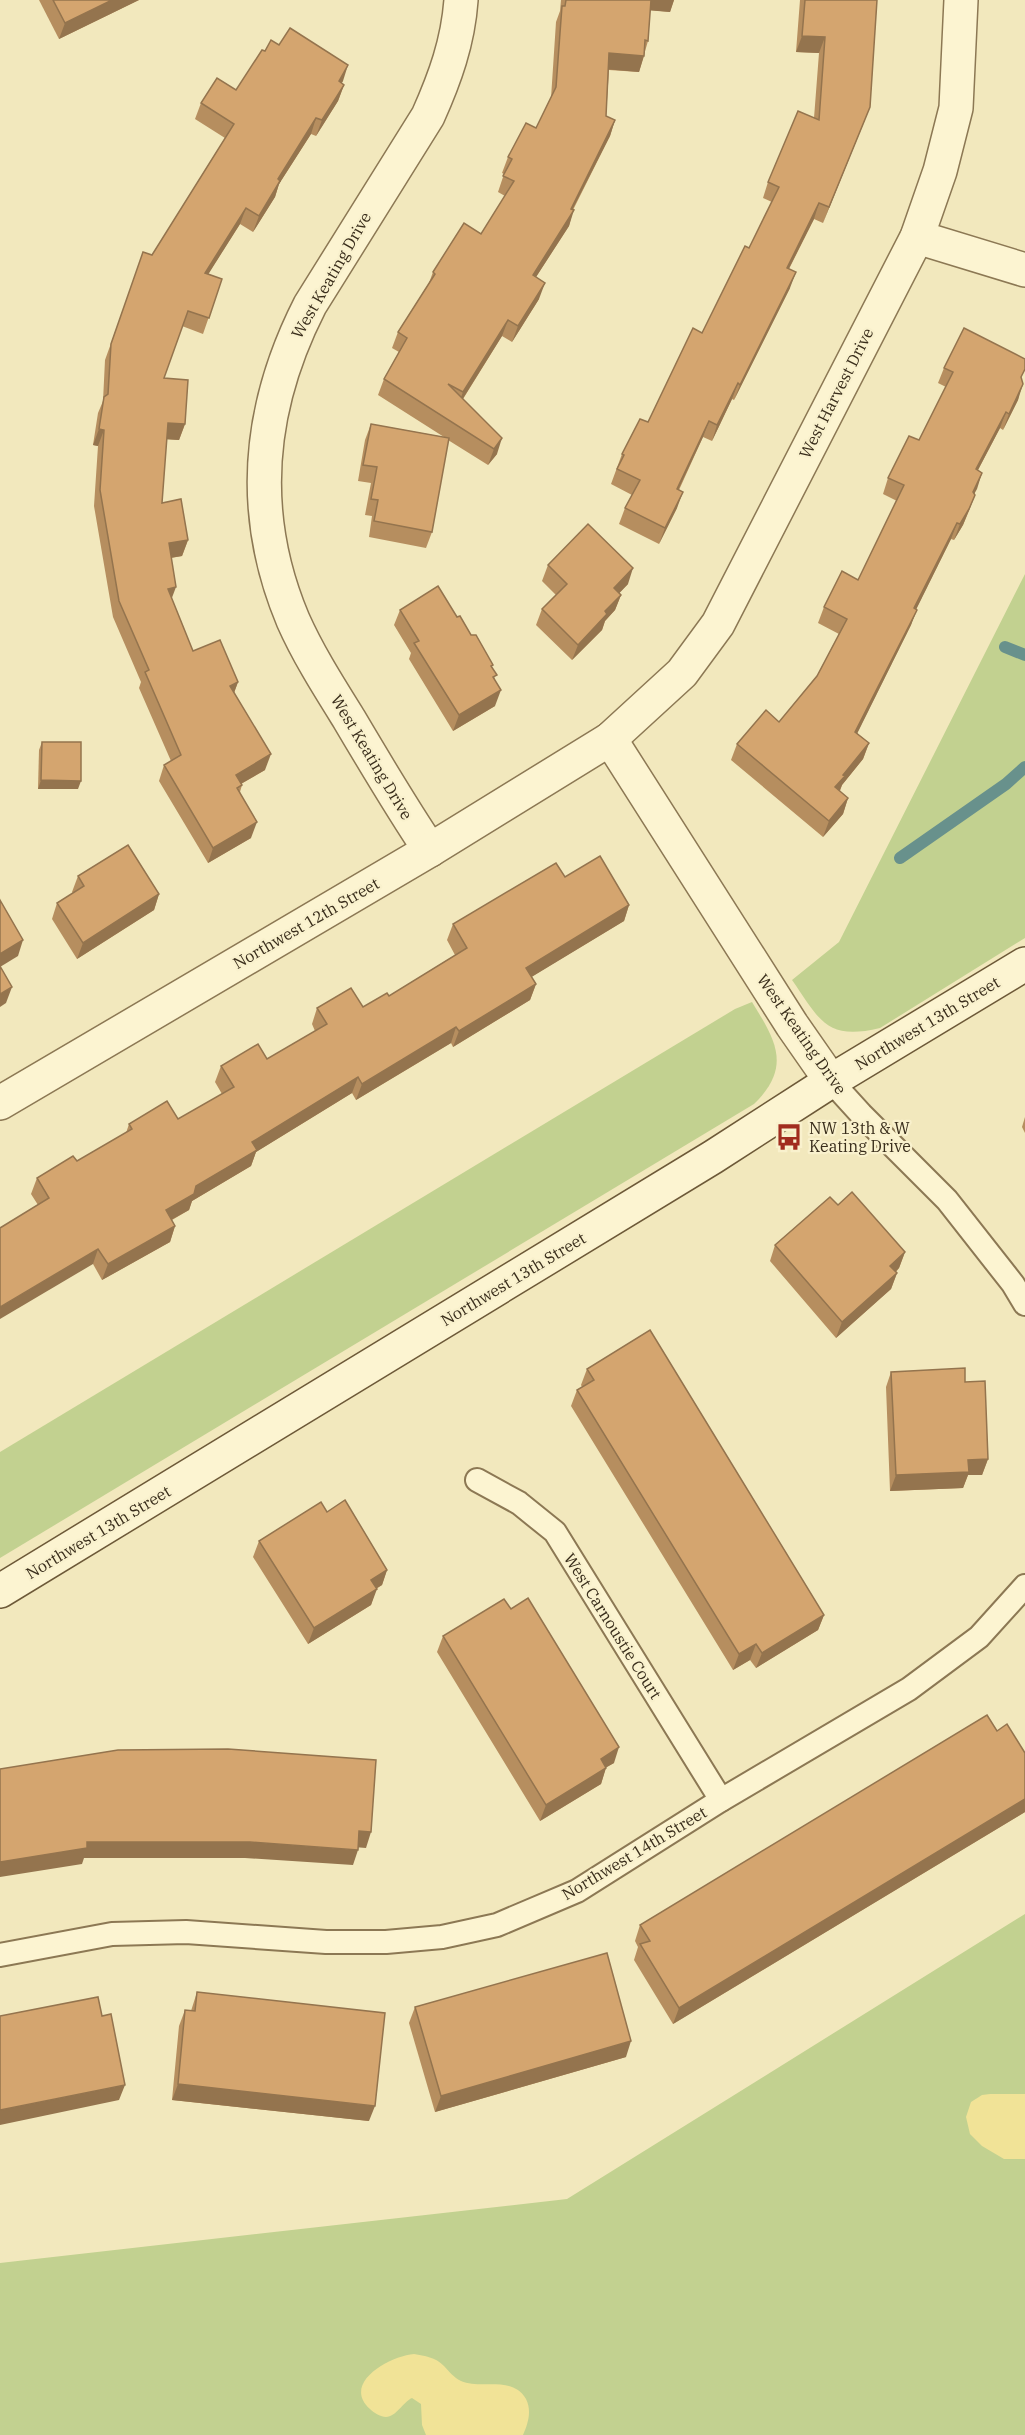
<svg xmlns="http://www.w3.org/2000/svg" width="1025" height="2435" font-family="'IBM Plex Serif',serif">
	<rect width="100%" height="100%" fill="#f2e8bd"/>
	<g fill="#c2d190">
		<path d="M1025 574V938L880 1028C826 1041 820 1020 792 980L839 942Z"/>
		<path d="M752 1002C776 1041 792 1067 754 1104L0 1558V1452L735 1009Z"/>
		<polygon points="1025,1914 1025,2435 0,2435 0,2263 567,2199"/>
	</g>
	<g fill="#f1e397">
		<polygon points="990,2094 1025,2094 1025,2159 1004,2159 982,2146 970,2134 966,2117 971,2102 982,2095"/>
		<path d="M414 2354C425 2356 435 2357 444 2366 449 2371 453 2377 461 2381 481 2390 512 2375 526 2399 532 2411 528 2424 523 2435H426L422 2425 421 2404 412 2398C403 2402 396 2417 386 2417 381 2417 374 2413 370 2409 341 2383 390 2356 414 2354Z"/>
	</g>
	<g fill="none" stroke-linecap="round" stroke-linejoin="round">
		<g stroke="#68918c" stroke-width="12">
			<polyline points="1005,647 1025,655"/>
			<polyline points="900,858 1006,784 1025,767"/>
		</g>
		<defs>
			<g id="service">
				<polyline points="831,1081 861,1114 947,1200 1013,1284 1025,1304"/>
				<polyline points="477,1480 519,1503 555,1532 721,1800"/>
				<polyline points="0,1955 112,1934 186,1932 326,1942 386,1942 442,1937 497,1925 577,1891 721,1800 909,1689 979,1637 1025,1586"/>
			</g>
			<g id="minor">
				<polyline points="917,237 1025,270"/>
				<polyline points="610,739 792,1025 831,1081"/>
				<path d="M430 850C401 807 375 763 349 719 329 687 308 654 293 620 248 513 258 407 310 305L428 116C445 78 458 42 461 0"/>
				<polyline points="0,1103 430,850 610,739 682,673 718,624 917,237 940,171 956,108 961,0"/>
			</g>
			<polyline id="secondary" points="0,1591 713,1157 831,1081 1025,964"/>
		</defs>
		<use href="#service" stroke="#8c7854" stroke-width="26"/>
		<use href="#minor" stroke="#8c7854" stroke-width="36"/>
		<use href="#secondary" stroke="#6d5938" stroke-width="36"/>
		<use href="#service" stroke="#fcf4d1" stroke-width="22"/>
		<use href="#minor" stroke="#fcf4d1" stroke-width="33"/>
		<use href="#secondary" stroke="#fcf4d1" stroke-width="33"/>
	</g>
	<g fill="#b68e5f">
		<polygon points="39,0 139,0 59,39"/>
		<polygon points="561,0 674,0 670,12 650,10 648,41 639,72 609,70 606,116 615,120 610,136 573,210 569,226 536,277 539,299 512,342 502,336 463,399 497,454 488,465 448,440 432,532 426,548 369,537 372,516 365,515 371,483 358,481 365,440 371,424 444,437 378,395 384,379 399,352 392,348 398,332 429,283 433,272 481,234 505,196 498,192 504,174 502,173 508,157 536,128 551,98 556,22 560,11"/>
		<polygon points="800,0 877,0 870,107 823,223 814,219 789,269 790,288 734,400 732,399 712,441 703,437 679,490 677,508 659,544 619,524 625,508 632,495 611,484 622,454 648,422 702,333 749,248 772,202 763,198 768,182 814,118 819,53 796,52"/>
		<polygon points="343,81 341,83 344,85 338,101 316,136 311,134 279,184 275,197 253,232 240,224 208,274 222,279 203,334 182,326 164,378 185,424 179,440 166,439 162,503 188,540 182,556 171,558 172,599 193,651 238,682 234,693 265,770 241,784 242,785 240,792 251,838 208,863 159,781 164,765 171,761 139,688 141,682 113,617 94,506 98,446 93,445 98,413 103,401 105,360 138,268 152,255 225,138 195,119 201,103 236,90"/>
		<polygon points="944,368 1022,380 1018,400 1003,430 1000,428 978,470 982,473 974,494 975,495 969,511 963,525 954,540 951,539 916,609 911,625 857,733 869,743 863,759 842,785 840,791 848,798 843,814 823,837 731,760 737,744 779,722 817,676 839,634 818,623 824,607 858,580 897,501 883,494 888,478 919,440 946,387 938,383"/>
		<polygon points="548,565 628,584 619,593 621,595 615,610 605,621 602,630 572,660 536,625 542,609 556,595 542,581"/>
		<polygon points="400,610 457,617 492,667 495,680 495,706 453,731 409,659 411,653 394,625"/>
		<polygon points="42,742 78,789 38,789 39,750"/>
		<polygon points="78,876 159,894 154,910 77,959 52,919 57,903 73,893 72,892"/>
		<polygon points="565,877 629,905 624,921 531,977 536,984 530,1000 453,1047 451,1043 356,1100 352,1093 256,1152 251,1166 192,1201 189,1210 172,1220 175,1226 170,1242 102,1280 93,1264 38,1205 31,1194 37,1178 77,1161 126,1133 129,1124 178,1119 222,1094 215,1082 221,1066 267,1059 315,1031 312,1024 317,1008 363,1007 389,996 455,955 447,940 453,924"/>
		<polygon points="1025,1117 1025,1133 1022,1127"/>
		<polygon points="838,1205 905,1252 899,1268 896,1272 897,1273 891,1289 836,1338 770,1261 775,1245"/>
		<polygon points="587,1369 824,1615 818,1630 756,1668 750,1660 733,1670 571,1406 577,1390 582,1387 581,1385"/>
		<polygon points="891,1372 965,1382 988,1459 982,1475 968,1475 963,1488 890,1491 886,1387"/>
		<polygon points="327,1512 387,1570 382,1585 376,1589 371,1605 308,1644 253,1557 259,1541"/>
		<polygon points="511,1609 614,1763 606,1767 601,1784 540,1821 437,1652 443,1636"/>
		<polygon points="997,1731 1025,1753 1025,1812 673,2024 634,1960 638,1947 635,1941 640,1925"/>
		<polygon points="197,1992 369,2121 172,2100 179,2026 185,2010 191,2011"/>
		<polygon points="415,2007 626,2057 435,2112 409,2023"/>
	</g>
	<g fill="#94744e">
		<polygon points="112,0 139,0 59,39 65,23"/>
		<polygon points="649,0 674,0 670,12 645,10"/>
		<polygon points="802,36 825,37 819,53 796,52"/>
		<polygon points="609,53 644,56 639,72 604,69"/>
		<polygon points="348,65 343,81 333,97 339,81"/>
		<polygon points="344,85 338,101 316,136 322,120"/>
		<polygon points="870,107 864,122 823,223 829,207"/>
		<polygon points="316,118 311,134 279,184 275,197 253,232 259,216 278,179"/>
		<polygon points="615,120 610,136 565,224 571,209"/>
		<polygon points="819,203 814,219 781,284 787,268"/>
		<polygon points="246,208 240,224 199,289 205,273"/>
		<polygon points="574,210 569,226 527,291 533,275"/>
		<polygon points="796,272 790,288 734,400 740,385"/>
		<polygon points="545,283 539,299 512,342 518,326"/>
		<polygon points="508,320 502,336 457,408 463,392"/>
		<polygon points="738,383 732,399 712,441 717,425"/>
		<polygon points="1023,384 1018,400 1003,430 1009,414"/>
		<polygon points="1006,412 1000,428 970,485 976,469"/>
		<polygon points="709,421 703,437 671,505 677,489"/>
		<polygon points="168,423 185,424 179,440 162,439"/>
		<polygon points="99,429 104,430 98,446 93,445"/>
		<polygon points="502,438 497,454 488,465 494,449"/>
		<polygon points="982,473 977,489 967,507 973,492"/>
		<polygon points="683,492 677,508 659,544 665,528"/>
		<polygon points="975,495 963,525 954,540 960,524"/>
		<polygon points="957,523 951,539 909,624 914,608"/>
		<polygon points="188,540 182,556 163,559 169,543"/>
		<polygon points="633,568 628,584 609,604 614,588"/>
		<polygon points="176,587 170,603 168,589"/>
		<polygon points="621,595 615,610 605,621 602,630 572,660 578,645 605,611"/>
		<polygon points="917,610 911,625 850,748 855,732"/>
		<polygon points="238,682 232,698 230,686"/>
		<polygon points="501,690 495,706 453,731 459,715"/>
		<polygon points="869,743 863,759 842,785 839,792 835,787 843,775"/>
		<polygon points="271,754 265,770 230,790 236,775"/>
		<polygon points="41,780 81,781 78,789 38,789"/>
		<polygon points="848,798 843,814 823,837 829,821"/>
		<polygon points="257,822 251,838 208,863 213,848"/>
		<polygon points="159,894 154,910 77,959 83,943"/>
		<polygon points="629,905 624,921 520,984 526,968"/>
		<polygon points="23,940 18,956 0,967 0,954"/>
		<polygon points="536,984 530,1000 453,1047 459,1031"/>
		<polygon points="12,987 6,1003 0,1007 0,994"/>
		<polygon points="456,1027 451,1043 356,1100 362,1084"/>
		<polygon points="358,1077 352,1093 256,1152 251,1166 192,1201 189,1210 160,1226 166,1210 252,1142"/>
		<polygon points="175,1226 170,1242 102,1280 108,1264"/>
		<polygon points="98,1249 93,1264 0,1319 0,1307"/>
		<polygon points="905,1252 899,1268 885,1282 890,1266"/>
		<polygon points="897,1273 891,1289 836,1338 842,1322"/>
		<polygon points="988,1459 982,1475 968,1475 963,1488 890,1491 896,1475 968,1460"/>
		<polygon points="387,1570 382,1585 365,1595 371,1580"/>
		<polygon points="377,1589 371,1605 308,1644 314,1628"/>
		<polygon points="824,1615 818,1630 756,1668 762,1653"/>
		<polygon points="756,1644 750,1660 733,1670 739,1654"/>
		<polygon points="619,1747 614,1763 595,1774 601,1759"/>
		<polygon points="606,1768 601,1784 540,1821 546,1805"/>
		<polygon points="1025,1799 1025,1812 673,2024 679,2008"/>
		<polygon points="359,1831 371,1832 366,1848 354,1847"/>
		<polygon points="87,1842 250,1842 358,1850 353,1865 245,1858 84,1858 82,1864 0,1877 0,1862"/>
		<polygon points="631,2041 626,2057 435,2112 441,2096"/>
		<polygon points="178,2084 375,2106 369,2121 172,2100"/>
		<polygon points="125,2085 119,2100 0,2125 0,2110"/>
	</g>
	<g fill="#d4a56f" stroke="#94744e" stroke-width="1.5">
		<polygon points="53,0 112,0 65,23"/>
		<polygon points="566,0 651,0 648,41 645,40 644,56 609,53 606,116 615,120 571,209 574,210 533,275 545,283 518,326 508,320 463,392 448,384 502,438 494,449 384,379 407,338 398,332 435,274 433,272 464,223 481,234 514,181 503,176 512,159 508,157 526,123 536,128 556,87 562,6 565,6"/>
		<polygon points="805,0 877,0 870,107 829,207 819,203 787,268 796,272 740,385 738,383 717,425 709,421 677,489 683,492 665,528 625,508 640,480 617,469 624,455 622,454 640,419 648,422 693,328 702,333 745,246 749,248 779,187 768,182 798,111 819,120 825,37 802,36"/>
		<polygon points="290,28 348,65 339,81 344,85 322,120 316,118 278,179 280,181 259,216 246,208 205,273 222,279 209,318 188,311 164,378 188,380 185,424 168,423 162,503 181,499 188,540 169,543 176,587 168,589 193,651 220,640 238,682 230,686 271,754 236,775 242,785 237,788 257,822 213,848 164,765 181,755 145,672 149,670 119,601 100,490 104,430 99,429 104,397 108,394 111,344 143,252 152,255 234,124 201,103 217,78 236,90 262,50 265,51 271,40 279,45"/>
		<polygon points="964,328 1025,359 1025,369 1021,377 1023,384 1009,414 1006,412 976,469 982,473 973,492 975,495 969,509 960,524 957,523 914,608 917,610 855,732 869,743 843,775 845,776 835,787 848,798 829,821 737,744 766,710 779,722 817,676 847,619 824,607 842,571 858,580 904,485 888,478 909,436 919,440 953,372 944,368"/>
		<polygon points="371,424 449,438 432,532 374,521 378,500 371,499 377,467 363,465"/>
		<polygon points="588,524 633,568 614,588 621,595 605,611 607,614 578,645 542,609 567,584 548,565"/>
		<polygon points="438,586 457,617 460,616 471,635 476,635 493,665 491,666 497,675 493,677 501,690 459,715 414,643 419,641 400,610"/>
		<polygon points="42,742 81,742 81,781 41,780"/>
		<polygon points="128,845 159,894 83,943 57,903 84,886 78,876"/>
		<polygon points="600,856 629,905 526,968 536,984 459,1031 456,1027 362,1084 358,1077 252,1142 257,1150 196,1186 194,1194 166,1210 175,1226 108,1264 98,1249 0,1307 0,1228 49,1198 37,1178 73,1156 77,1161 132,1129 129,1124 167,1101 178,1119 234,1087 221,1066 258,1044 267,1059 327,1024 317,1008 351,988 363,1007 387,993 389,996 467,948 453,924 556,863 565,877"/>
		<polygon points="0,900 23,940 0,954"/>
		<polygon points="0,966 12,987 0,994"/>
		<polygon points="852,1192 905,1252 890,1266 897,1273 842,1322 775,1245 830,1197 838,1205"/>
		<polygon points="650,1330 824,1615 762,1653 756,1644 739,1654 577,1390 594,1380 587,1369"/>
		<polygon points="965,1368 965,1382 985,1381 988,1459 968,1460 969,1472 896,1475 891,1372"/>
		<polygon points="345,1500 387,1570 371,1580 377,1589 314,1628 259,1541 321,1502 327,1512"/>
		<polygon points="528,1598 619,1747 601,1759 606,1768 546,1805 443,1636 504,1599 511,1609"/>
		<polygon points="987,1715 997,1731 1007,1724 1025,1753 1025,1799 679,2008 640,1944 650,1941 640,1925"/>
		<polygon points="228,1749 376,1760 371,1832 359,1831 358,1850 250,1842 87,1842 87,1848 0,1862 0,1769 118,1750"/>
		<polygon points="607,1953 631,2041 441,2096 415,2007"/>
		<polygon points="197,1992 385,2013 375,2106 178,2084 185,2010 195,2011"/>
		<polygon points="98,1997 102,2016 111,2014 125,2085 0,2110 0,2016"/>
	</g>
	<defs>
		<symbol id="bus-bare" viewBox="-9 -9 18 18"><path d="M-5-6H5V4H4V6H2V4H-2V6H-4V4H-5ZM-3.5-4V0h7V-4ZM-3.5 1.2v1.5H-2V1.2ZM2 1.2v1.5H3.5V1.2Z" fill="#a12c1e" stroke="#f9f1cd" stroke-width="2.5" paint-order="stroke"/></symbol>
	</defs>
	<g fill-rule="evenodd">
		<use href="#bus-bare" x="770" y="1118" width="38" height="38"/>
	</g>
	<g text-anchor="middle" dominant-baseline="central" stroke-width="4.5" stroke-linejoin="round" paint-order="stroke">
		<g font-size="16" fill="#392d1b" stroke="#f9f1cd">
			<text transform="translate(331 275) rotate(-60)">West Keating Drive</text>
			<text transform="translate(836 393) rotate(-63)">West Harvest Drive</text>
			<text transform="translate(372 757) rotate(59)">West Keating Drive</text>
			<text transform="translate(306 923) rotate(-30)">Northwest 12th Street</text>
			<text transform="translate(927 1023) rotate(-31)">Northwest 13th Street</text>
			<text transform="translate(802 1034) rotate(55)">West Keating Drive</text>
			<text transform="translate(513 1279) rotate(-31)">Northwest 13th Street</text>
			<text transform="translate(98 1532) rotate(-31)">Northwest 13th Street</text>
			<text transform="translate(613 1626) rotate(58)">West Carnoustie Court</text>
			<text transform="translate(634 1853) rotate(-31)">Northwest 14th Street</text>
		</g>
		<g font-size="16" fill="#392d1b" stroke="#f9f1cd" text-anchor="start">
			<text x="809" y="1128">NW 13th &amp; W<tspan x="809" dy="18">Keating Drive</tspan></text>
		</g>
	</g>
</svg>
